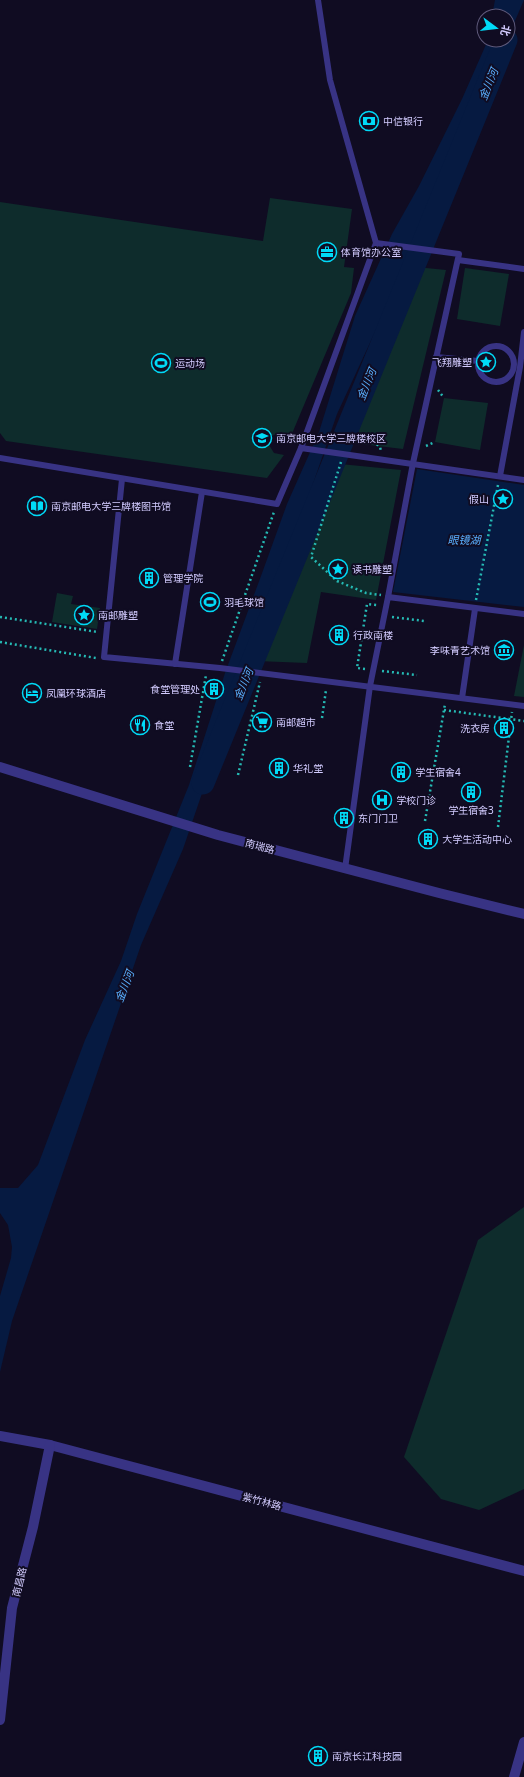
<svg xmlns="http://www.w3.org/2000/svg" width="524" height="1777" font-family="'Noto Sans','Noto Sans SC',sans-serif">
	<rect width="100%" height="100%" fill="#100c22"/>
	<g fill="#0e2c2c">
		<polygon points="270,198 352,209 344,267 354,268 351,293 291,436 280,433 271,436 269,445 274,453 284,455 267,478 6,441 0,433 0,202 263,241"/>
		<polygon points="416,267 446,270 403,449 336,441"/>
		<polygon points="465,268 509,274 500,326 457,319"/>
		<polygon points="444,398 488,403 480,450 435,442"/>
		<polygon points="330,463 401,470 376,600 321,592 307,663 257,661"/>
		<polygon points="57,593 73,596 71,604 100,608 97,629 52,622"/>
		<polygon points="524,645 524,697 514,696"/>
		<polygon points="524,1207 524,1489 479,1510 441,1499 404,1457 478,1240"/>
	</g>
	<g fill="#061a41">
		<polygon points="495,0 524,0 508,37 508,16 492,16"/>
		<polygon points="488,40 507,40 489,81 459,140 381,319 337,414 293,542 227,720 183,849 141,945 12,1321 0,1372 0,1296 11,1258 12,1247 8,1225 0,1213 0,1188 18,1188 38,1165 85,1040 121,961 137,914 189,785 225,673 261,576 287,504 319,432 355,316 392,234 419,186 462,99"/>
		<polygon points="417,469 524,485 524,607 393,592"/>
	</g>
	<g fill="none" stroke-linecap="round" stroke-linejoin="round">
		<polyline stroke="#061a41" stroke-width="23" points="203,783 506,40"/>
		<g stroke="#25bab4" stroke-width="2.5" stroke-dasharray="2 3" stroke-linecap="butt">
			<polyline points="438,390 444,398"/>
			<polyline points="373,441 380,447 381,451"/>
			<polyline points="426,446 435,442"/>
			<polyline points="341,462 311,557 337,581 366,593 381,595"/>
			<polyline points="476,600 498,485"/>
			<polyline points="0,617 98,632"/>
			<polyline points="392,617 424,621"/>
			<polyline points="0,642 96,658"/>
			<polyline points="222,661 274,512"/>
			<polyline points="365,669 357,668 367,604 377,605"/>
			<polyline points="382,671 417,675"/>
			<polyline points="444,710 524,721"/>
			<polyline points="322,718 326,690"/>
			<polyline points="190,767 206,675"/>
			<polyline points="238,775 260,682"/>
			<polyline points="425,821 445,704"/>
			<polyline points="498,827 512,712"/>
		</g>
		<g stroke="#383384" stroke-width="6">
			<polyline points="376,243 459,254 413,463 388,597"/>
			<polyline points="458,260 524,269"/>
			<circle cx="496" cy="364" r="18"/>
			<polyline points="436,357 478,361"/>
			<polyline points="301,448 376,243 330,80 318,0"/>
			<polyline points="0,458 277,504 301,448 524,480"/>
			<polyline points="500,476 520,367 524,332"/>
			<polyline points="122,479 104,657 220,668 524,706"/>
			<polyline points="175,664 202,492"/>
			<polyline points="462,698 475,609"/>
			<polyline points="345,869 370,686 388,597 524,614"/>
		</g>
		<g stroke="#383384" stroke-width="10">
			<polyline points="0,1436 50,1445 524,1571"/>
			<polyline points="0,1720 12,1608 33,1527 50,1445"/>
			<polyline points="514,1777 524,1742"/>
		</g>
		<polyline stroke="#383384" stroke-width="10" points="0,767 218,835 439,893 524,914"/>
	</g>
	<defs>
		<symbol id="bank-ring" viewBox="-11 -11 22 22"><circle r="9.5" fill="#100c22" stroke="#00daf7" stroke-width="1.5"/><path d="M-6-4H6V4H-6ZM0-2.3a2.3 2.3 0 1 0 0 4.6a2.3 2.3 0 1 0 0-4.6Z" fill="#00daf7"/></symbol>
		<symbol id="office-ring" viewBox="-11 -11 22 22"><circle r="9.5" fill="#100c22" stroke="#00daf7" stroke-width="1.5"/><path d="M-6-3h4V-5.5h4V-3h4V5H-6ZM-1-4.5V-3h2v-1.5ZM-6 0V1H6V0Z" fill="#00daf7"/></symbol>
		<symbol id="sight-ring" viewBox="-11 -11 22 22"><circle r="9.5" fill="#100c22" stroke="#00daf7" stroke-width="1.5"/><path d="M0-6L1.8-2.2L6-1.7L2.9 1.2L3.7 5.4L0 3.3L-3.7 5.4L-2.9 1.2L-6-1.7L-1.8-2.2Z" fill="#00daf7"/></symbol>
		<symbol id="stadium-ring" viewBox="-11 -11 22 22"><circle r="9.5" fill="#100c22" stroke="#00daf7" stroke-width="1.5"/><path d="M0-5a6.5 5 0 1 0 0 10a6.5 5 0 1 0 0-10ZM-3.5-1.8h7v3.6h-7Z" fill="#00daf7"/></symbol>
		<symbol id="university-ring" viewBox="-11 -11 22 22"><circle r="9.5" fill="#100c22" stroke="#00daf7" stroke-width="1.5"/><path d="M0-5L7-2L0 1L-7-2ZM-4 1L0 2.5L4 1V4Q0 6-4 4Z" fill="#00daf7"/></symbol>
		<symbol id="library-ring" viewBox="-11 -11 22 22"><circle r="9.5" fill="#100c22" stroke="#00daf7" stroke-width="1.5"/><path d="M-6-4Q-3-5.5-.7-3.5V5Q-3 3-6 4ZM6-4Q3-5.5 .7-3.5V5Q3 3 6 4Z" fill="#00daf7"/></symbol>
		<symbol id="building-ring" viewBox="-11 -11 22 22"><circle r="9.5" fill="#100c22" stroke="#00daf7" stroke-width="1.5"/><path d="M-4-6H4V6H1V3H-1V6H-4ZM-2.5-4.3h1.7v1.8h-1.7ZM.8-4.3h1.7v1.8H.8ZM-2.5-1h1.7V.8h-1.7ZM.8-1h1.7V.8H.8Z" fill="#00daf7"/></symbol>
		<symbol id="museum-ring" viewBox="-11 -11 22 22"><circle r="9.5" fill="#100c22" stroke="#00daf7" stroke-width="1.5"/><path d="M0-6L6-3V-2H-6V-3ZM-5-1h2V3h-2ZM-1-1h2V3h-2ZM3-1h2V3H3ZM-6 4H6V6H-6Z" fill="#00daf7"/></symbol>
		<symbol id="hotel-ring" viewBox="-11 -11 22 22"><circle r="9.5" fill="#100c22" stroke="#00daf7" stroke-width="1.5"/><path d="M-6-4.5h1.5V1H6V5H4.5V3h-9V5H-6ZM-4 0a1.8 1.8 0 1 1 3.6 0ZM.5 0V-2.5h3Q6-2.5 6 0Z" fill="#00daf7"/></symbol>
		<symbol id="supermarket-ring" viewBox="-11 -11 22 22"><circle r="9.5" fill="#100c22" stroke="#00daf7" stroke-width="1.5"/><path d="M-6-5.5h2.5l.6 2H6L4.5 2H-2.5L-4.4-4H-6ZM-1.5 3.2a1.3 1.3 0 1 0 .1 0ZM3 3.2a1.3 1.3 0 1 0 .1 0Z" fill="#00daf7"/></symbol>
		<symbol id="restaurant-ring" viewBox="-11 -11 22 22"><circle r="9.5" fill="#100c22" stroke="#00daf7" stroke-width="1.5"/><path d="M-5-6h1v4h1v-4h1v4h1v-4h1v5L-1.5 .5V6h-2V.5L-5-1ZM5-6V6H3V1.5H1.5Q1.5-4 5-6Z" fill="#00daf7"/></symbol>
		<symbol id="hospital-ring" viewBox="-11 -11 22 22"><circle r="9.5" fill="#100c22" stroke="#00daf7" stroke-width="1.5"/><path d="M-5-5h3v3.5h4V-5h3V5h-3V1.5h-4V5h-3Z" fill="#00daf7"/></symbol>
	</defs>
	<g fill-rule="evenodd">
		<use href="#bank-ring" x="358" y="110" width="22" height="22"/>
		<use href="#office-ring" x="316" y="241" width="22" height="22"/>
		<use href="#sight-ring" x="475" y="351" width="22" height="22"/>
		<use href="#stadium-ring" x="150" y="352" width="22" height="22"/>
		<use href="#university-ring" x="251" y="427" width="22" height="22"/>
		<use href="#sight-ring" x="492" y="488" width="22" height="22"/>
		<use href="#library-ring" x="26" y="495" width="22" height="22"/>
		<use href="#sight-ring" x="327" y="558" width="22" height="22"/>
		<use href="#building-ring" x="138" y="567" width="22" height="22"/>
		<use href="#stadium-ring" x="199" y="591" width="22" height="22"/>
		<use href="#sight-ring" x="73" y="604" width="22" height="22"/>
		<use href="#building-ring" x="328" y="624" width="22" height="22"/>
		<use href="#museum-ring" x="493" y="639" width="22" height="22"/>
		<use href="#building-ring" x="203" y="678" width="22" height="22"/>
		<use href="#hotel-ring" x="21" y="682" width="22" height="22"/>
		<use href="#supermarket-ring" x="251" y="711" width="22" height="22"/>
		<use href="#restaurant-ring" x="129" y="714" width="22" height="22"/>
		<use href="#building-ring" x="493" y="717" width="22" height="22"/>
		<use href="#building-ring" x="268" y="757" width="22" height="22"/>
		<use href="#building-ring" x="390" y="761" width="22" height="22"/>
		<use href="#building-ring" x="460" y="781" width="22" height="22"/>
		<use href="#hospital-ring" x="371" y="789" width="22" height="22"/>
		<use href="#building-ring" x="333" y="807" width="22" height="22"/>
		<use href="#building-ring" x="417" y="828" width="22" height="22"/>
		<use href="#building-ring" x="307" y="1745" width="22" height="22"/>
	</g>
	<g text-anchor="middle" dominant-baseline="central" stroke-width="4" stroke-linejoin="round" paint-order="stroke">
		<g font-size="10" fill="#d3ccff" stroke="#100c22" text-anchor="start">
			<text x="383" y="121">中信银行</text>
			<text x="341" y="252">体育馆办公室</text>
			<text x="472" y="362" text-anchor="end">飞翔雕塑</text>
			<text x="175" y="363">运动场</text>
			<text x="276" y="438">南京邮电大学三牌楼校区</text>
			<text x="489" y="499" text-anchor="end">假山</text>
			<text x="51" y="506">南京邮电大学三牌楼图书馆</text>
			<text x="352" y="569">读书雕塑</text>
			<text x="163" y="578">管理学院</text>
			<text x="224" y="602">羽毛球馆</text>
			<text x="98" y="615">南邮雕塑</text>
			<text x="353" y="635">行政南楼</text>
			<text x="490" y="650" text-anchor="end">李味青艺术馆</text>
			<text x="200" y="689" text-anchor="end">食堂管理处</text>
			<text x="46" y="693">凤凰环球酒店</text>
			<text x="276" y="722">南邮超市</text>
			<text x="154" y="725">食堂</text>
			<text x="490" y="728" text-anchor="end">洗衣房</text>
			<text x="293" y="768">华礼堂</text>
			<text x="415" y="772">学生宿舍4</text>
			<text x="396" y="800">学校门诊</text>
			<text x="471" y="810" text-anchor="middle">学生宿舍3</text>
			<text x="358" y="818">东门门卫</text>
			<text x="442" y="839">大学生活动中心</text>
			<text x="332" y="1756">南京长江科技园</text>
		</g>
		<g font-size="10" fill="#d3ccff" stroke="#100c22">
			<text transform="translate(260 846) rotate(15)">南瑞路</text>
			<text transform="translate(262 1501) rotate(15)">紫竹林路</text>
			<text transform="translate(19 1582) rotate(-76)">南昌路</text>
		</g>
		<g font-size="11" font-style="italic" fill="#5ab0ff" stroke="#100c22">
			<text transform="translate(488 84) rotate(-68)">金川河</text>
			<text transform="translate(366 384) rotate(-68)">金川河</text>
			<text x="464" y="539">眼镜湖</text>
			<text transform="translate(243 684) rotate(-68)">金川河</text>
			<text transform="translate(124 986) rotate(-69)">金川河</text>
		</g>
	</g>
	<g transform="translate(496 28) rotate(105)"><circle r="19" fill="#100c22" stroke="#5e597a"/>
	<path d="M0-3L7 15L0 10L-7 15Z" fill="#00daf7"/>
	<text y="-6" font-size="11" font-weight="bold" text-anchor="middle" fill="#d3ccff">北</text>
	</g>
</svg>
